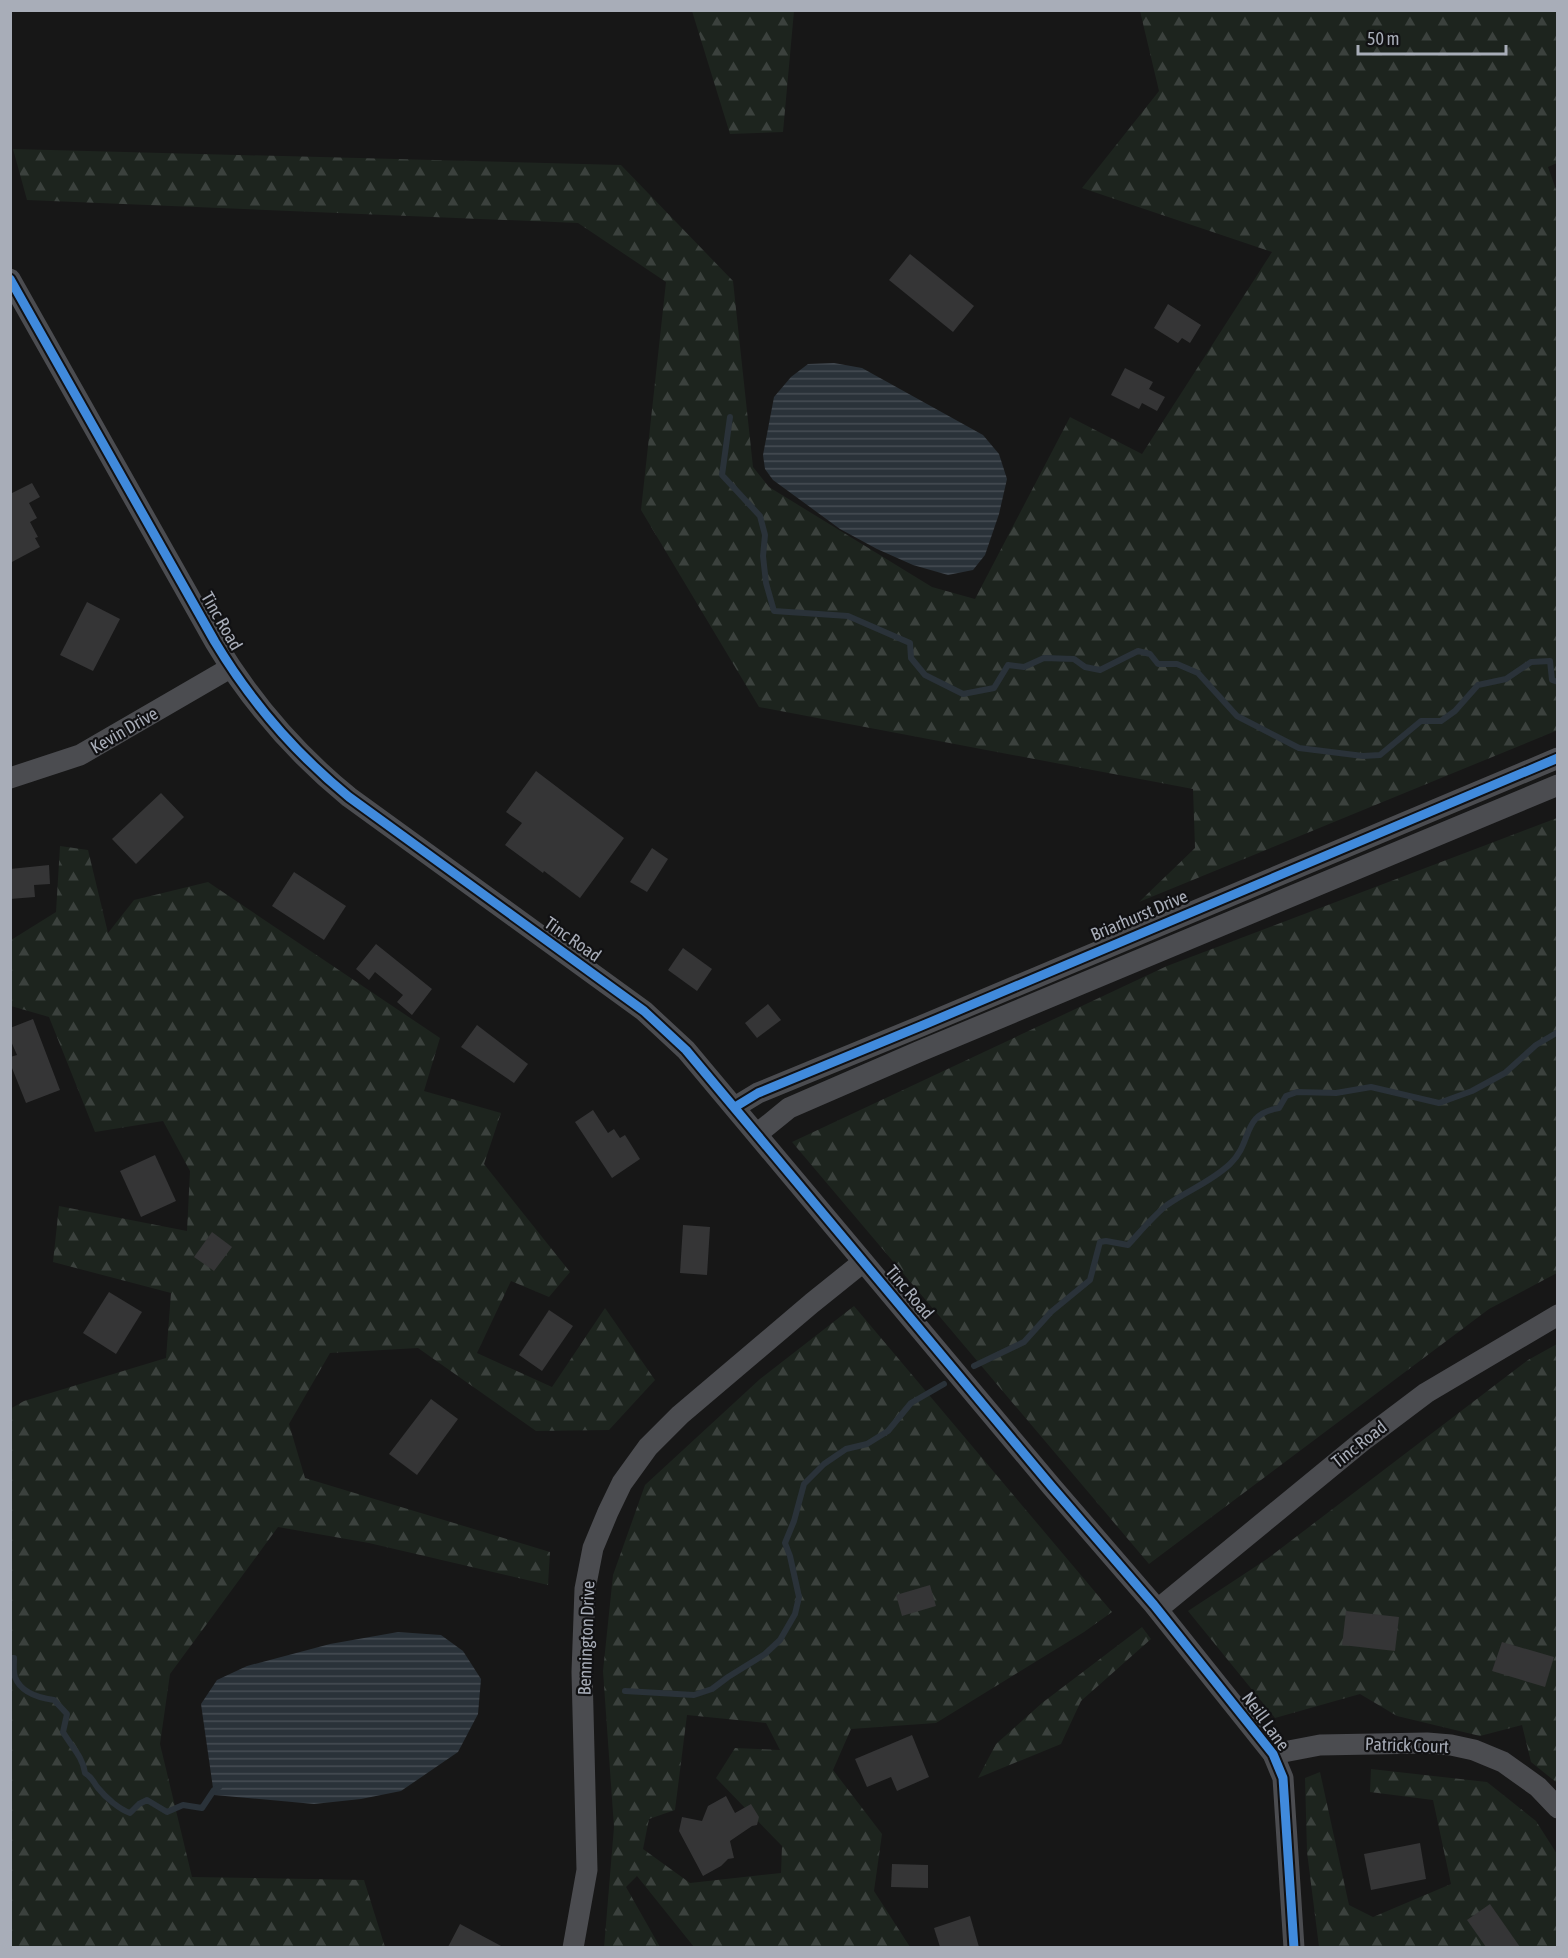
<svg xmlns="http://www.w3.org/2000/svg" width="1568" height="1958" font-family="'Asap Condensed',sans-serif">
	<defs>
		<pattern id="forest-firs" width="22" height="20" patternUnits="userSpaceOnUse" patternTransform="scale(1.5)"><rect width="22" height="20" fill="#1d241e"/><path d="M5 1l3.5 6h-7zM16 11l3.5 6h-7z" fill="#3b413d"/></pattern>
		<pattern id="water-rules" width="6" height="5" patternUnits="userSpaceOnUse" patternTransform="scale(1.5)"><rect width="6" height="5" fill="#2a3239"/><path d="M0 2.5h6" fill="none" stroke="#464d54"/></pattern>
	</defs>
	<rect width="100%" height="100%" fill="#171717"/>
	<g fill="url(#forest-firs)" fill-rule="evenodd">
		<polygon points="692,11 794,11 783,132 730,134"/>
		<polygon points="1140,11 1557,11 1557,163 1548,167 1558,195 1558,730 1139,902 1195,848 1193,789 759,707 641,510 666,282 578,223 27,200 13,149 621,165 733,281 753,467 769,487 932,587 975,599 1070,417 1142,454 1272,252 1082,188 1159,91"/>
		<polygon points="1557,818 1557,1273 1489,1309 1149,1564 792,1142 1167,966"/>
		<polygon points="60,846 88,850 108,933 134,900 208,882 440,1038 424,1091 501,1113 484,1164 570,1272 549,1297 511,1281 477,1353 552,1387 605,1308 655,1380 609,1430 536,1431 418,1348 330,1353 289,1424 305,1478 550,1552 548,1585 369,1543 278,1527 170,1674 160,1744 192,1877 364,1880 385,1947 383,1948 11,1947 10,1409 24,1401 166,1358 171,1293 53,1262 59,1206 187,1231 190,1171 163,1121 95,1132 49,1017 11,1006 11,940 56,912"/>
		<path d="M854 1306 1112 1612 1084 1632 936 1723 851 1729 833 1770 882 1834 874 1891 910 1947H694L637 1876 626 1887 660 1947 604 1948 614 1827 603 1671 613 1575 645 1485 760 1379ZM687 1715 766 1723 780 1750 735 1748 716 1778 782 1846 781 1873 690 1883 643 1849 649 1819 675 1810Z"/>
		<polygon points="1557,1344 1557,1783 1531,1762 1522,1725 1480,1736 1397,1716 1360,1694 1275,1718 1188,1611 1267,1559 1528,1360"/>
		<polygon points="1142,1627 1151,1639 1081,1701 1061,1744 978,1778 996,1744 1042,1703"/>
		<polygon points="1371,1769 1487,1782 1536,1821 1557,1854 1557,1947 1319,1947 1307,1852 1305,1778 1320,1772 1349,1905 1373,1917 1451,1884 1433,1800 1370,1792"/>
	</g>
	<g fill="url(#water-rules)">
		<polygon points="834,363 862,368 983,435 999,454 1007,479 999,514 985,555 973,570 948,575 913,565 877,549 840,529 773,480 765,469 763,455 774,397 791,377 808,364"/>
		<polygon points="398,1632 441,1635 463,1651 481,1679 478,1714 458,1752 401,1791 361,1799 314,1804 214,1795 201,1704 217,1680 247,1666 330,1644"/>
	</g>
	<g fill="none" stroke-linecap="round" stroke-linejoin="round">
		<g stroke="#2a3239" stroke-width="6">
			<polyline points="730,417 722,475 760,516 765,535 763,556 766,583 774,611 848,616 910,643 911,658 925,675 963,694 994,688 1008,665 1024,667 1044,658 1074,659 1085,667 1100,670 1138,651 1150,654 1158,664 1177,664 1198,673 1237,716 1299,748 1363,756 1380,755 1421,721 1441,721 1455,711 1478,685 1506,679 1531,662 1550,661 1552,680 1558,682"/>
			<path d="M974 1366 1024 1342 1051 1312 1090 1280 1100 1242 1106 1241 1128 1245C1140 1232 1153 1216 1167 1205 1188 1190 1211 1182 1230 1164 1254 1141 1240 1115 1279 1108L1286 1096 1297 1092 1336 1093 1371 1087 1439 1103 1472 1091 1505 1073 1536 1045 1558 1032"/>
			<path d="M10 1658H14C14 1664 13 1671 15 1677 21 1693 39 1698 54 1700L67 1714 63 1732C71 1746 83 1757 85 1773 93 1778 93 1782 98 1788 106 1798 119 1809 130 1813L139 1804 147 1800 167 1812 183 1805 202 1808 214 1790 219 1787"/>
			<polyline points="625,1691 694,1695 712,1689 728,1677 765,1654 780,1640 795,1614 799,1597 790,1556 785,1543 794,1521 804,1484 824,1464 846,1449 867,1444 888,1431 911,1403 944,1384"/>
		</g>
	</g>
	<g fill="#353536">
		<polygon points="910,254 974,306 953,332 889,280"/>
		<polygon points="1168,304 1201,325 1190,343 1182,338 1178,343 1154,328"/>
		<polygon points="1125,368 1153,382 1149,389 1165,397 1157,411 1142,403 1139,409 1111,395"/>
		<polygon points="32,483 40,497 29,503 37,518 30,522 38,537 35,538 40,547 10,563 10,494"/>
		<polygon points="87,602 120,619 93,671 60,655"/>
		<polygon points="536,771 624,838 580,898 544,871 543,873 505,845 522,823 506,812"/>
		<polygon points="161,793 184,817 136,864 112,839"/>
		<polygon points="652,848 668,859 647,892 630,882"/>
		<polygon points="49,865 50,884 34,885 35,897 10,899 10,869"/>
		<polygon points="294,872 346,906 324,940 272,906"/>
		<polygon points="376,944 432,989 412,1015 397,1002 403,995 375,972 369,980 356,969"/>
		<polygon points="683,948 712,969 697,991 668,970"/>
		<polygon points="768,1004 781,1020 757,1038 745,1023"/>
		<polygon points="33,1019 60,1090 26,1103 10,1063 10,1057 17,1055 10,1039 10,1028"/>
		<polygon points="477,1025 528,1064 514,1083 461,1047"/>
		<polygon points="593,1110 608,1133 614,1129 620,1138 625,1135 640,1159 612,1178 575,1122"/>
		<polygon points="155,1155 176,1201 141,1217 120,1171"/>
		<polygon points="683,1225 710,1227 707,1275 680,1273"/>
		<polygon points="212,1232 232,1247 214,1271 194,1257"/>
		<polygon points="109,1292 142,1312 116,1354 83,1333"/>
		<polygon points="549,1310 573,1326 542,1371 519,1355"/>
		<polygon points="431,1399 458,1419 417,1475 389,1454"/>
		<polygon points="930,1585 936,1606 902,1616 896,1595"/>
		<polygon points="1346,1611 1399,1617 1395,1651 1342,1645"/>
		<polygon points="1502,1642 1554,1657 1545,1687 1492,1671"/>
		<polygon points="912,1735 929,1777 897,1791 891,1777 867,1787 855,1759"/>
		<polygon points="726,1796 735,1813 751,1804 759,1817 757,1825 752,1826 730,1841 734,1858 728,1859 721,1866 703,1876 679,1831 682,1817 702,1821 708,1806"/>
		<polygon points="1420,1843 1426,1879 1371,1890 1364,1854"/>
		<polygon points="892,1864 928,1865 928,1888 891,1887"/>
		<polygon points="1490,1904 1520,1947 1486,1947 1467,1920"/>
		<polygon points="970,1916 979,1947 940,1947 934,1928"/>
		<polygon points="460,1924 503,1947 448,1947"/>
	</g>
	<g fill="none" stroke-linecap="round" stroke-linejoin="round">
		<g stroke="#4b4c50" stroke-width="21">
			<path d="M10 279 215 642C251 702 295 753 349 797L644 1011 686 1050 1052 1487 1154 1605 1273 1754 1283 1778 1294 1948"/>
			<polyline points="10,778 80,755 230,668"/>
			<polyline points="735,1107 758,1093 921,1026 1558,758"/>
			<polyline points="757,1134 789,1108 918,1052 1558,785"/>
			<polyline points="1158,1609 1365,1439 1426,1393 1558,1315"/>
			<polyline points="1273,1754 1320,1745 1427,1743 1451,1745 1474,1750 1503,1762 1538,1787 1558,1808"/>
			<polyline points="573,1948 587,1870 582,1672 585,1589 593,1548 608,1512 622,1483 648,1447 680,1415 812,1303 863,1262"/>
		</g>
		<defs>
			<g id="cycleway">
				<path d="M10 279 215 642C251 702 295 753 349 797L644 1011 686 1050 1052 1487 1154 1605 1273 1754 1283 1778 1294 1948"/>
				<polyline points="735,1107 758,1093 921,1026 1558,758"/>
			</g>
		</defs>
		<use href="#cycleway" stroke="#111113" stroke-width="13"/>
		<use href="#cycleway" stroke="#408adc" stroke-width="9"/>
	</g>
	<g text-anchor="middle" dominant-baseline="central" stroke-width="4.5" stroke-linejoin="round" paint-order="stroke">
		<g font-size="18" fill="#a8adb8" stroke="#111113">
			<text transform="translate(222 621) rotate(60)">Tinc Road</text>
			<text transform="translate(124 730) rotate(-30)">Kevin Drive</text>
			<text transform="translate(1139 915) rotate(-23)">Briarhurst Drive</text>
			<text transform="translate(573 939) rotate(35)">Tinc Road</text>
			<text transform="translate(910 1292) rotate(50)">Tinc Road</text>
			<text transform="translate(1359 1444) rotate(-38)">Tinc Road</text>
			<text transform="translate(586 1638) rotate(-88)">Bennington Drive</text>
			<text transform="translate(1266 1721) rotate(54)">Neill Lane</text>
			<text transform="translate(1407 1745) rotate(2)">Patrick Court</text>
		</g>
	</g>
	<rect width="1568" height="1958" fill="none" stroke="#a8adb8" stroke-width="24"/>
	<path d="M1358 45v9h148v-9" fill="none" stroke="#a8adb8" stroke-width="3"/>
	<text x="1367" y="45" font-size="18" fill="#a8adb8" stroke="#111113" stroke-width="4.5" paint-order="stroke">50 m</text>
</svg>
